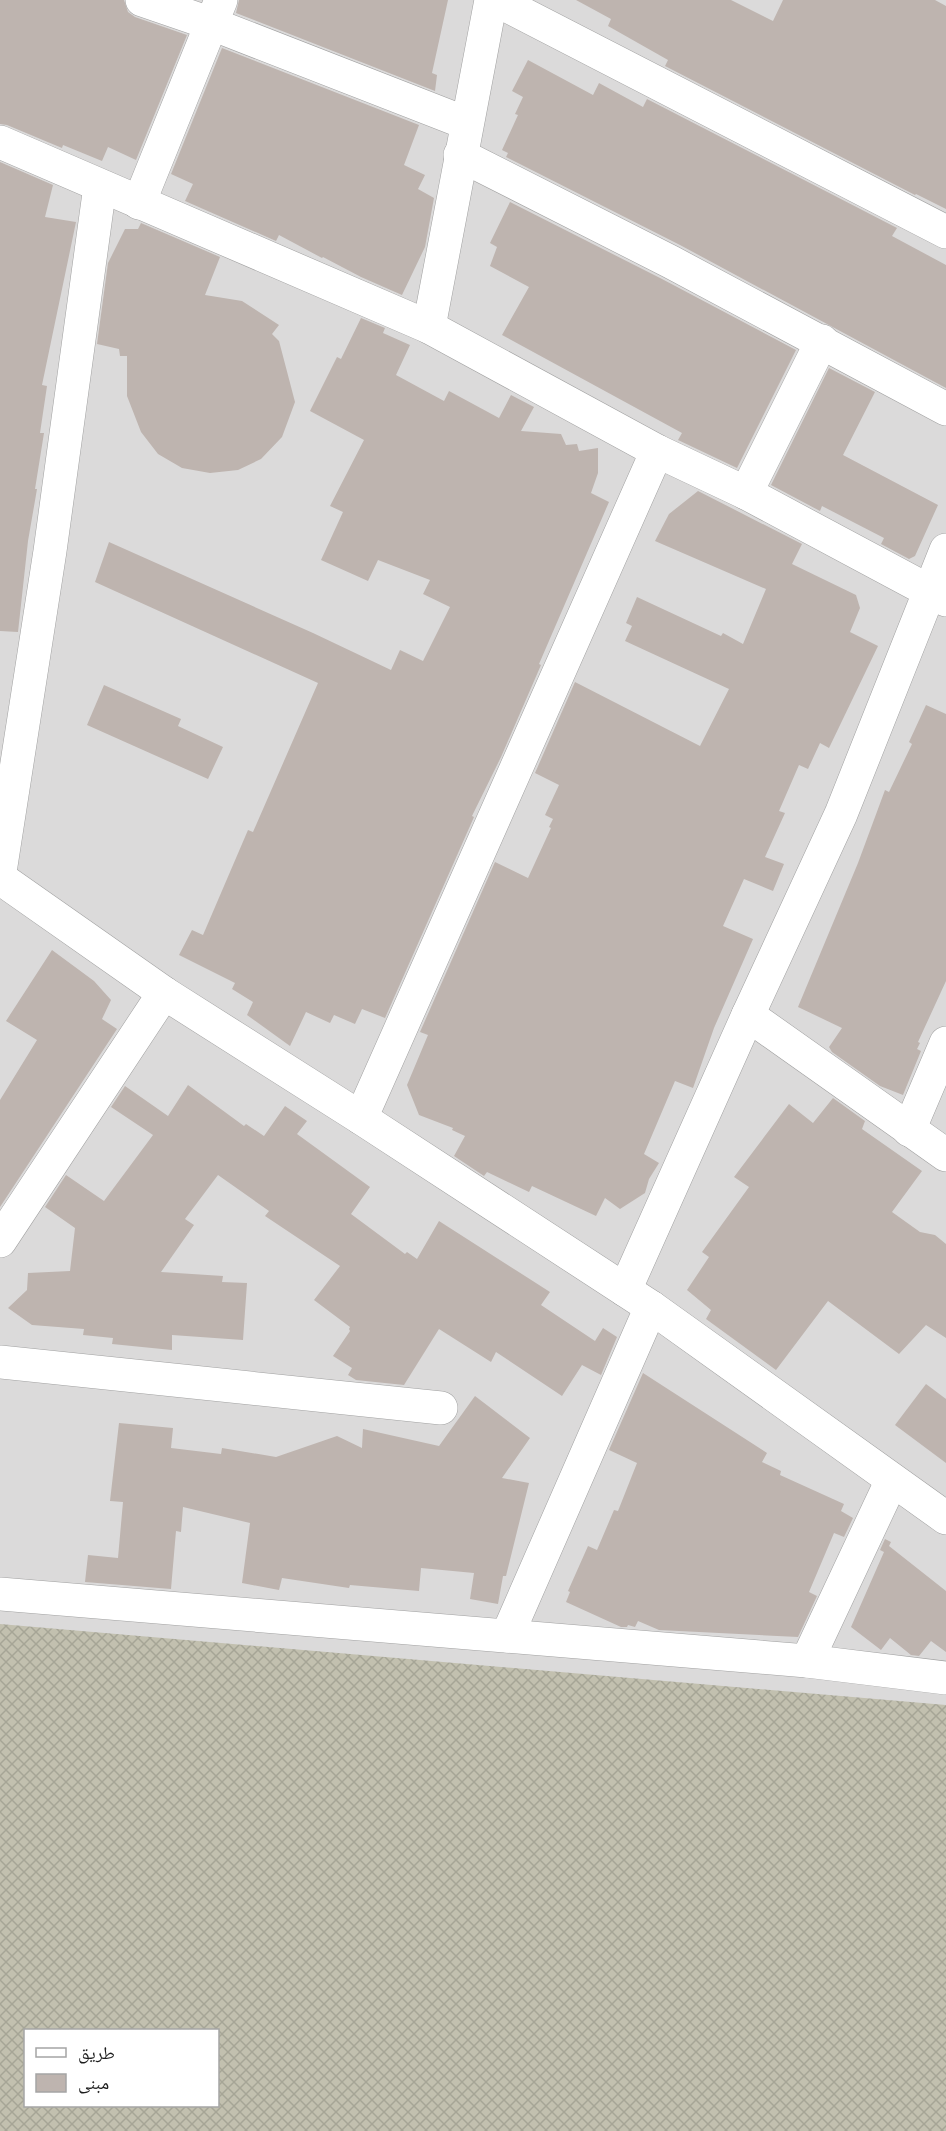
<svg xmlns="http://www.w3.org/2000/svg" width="946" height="2131" font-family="Helvetica,'Noto Naskh Arabic',sans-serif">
	<defs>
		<pattern id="construction-cross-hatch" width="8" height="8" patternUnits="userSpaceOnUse" patternTransform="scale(1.5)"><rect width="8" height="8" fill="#c2c0af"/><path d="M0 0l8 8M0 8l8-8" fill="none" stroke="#a6a596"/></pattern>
	</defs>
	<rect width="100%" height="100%" fill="#eee9e3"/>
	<path fill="#dbdada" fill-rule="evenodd" d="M0 0H946V2131H0ZM26 2030H218V2106H26Z"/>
	<path fill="url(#construction-cross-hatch)" fill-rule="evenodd" d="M0 1624 946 1705V2131H0ZM26 2030H218V2106H26Z"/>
	<g fill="#beb4af">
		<polygon points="0,0 124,0 128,12 135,17 187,35 136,160 108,147 102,161 63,145 62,148 7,125 0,124"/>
		<polygon points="239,0 448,0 432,73 437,75 435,91 236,13"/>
		<polygon points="576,0 731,0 773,21 783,0 935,0 946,6 946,209 916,194 915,195 665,66 668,60 608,26 611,19"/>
		<polygon points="222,48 419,125 404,165 425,175 418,189 434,198 425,247 402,295 361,277 323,257 322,258 279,235 276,241 185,201 193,184 171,174"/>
		<polygon points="528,60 593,95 599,83 643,107 647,99 897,228 892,236 946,265 946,388 680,245 506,157 508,153 502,150 518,115 515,114 523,97 512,91"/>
		<polygon points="0,162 53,185 45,217 76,222 42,385 47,386 40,433 44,433 35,489 37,489 28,541 18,632 0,631"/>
		<polygon points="510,202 662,279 796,350 737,468 678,440 682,433 502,335 529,287 490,266 497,247 490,243"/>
		<polygon points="141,223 220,257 205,295 242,301 279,325 272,334 279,341 295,402 282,437 261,459 238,470 210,473 182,468 158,454 141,432 127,396 127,356 120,356 119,349 97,344 108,263 125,229 138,229"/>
		<polygon points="361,318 385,328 383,333 410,345 396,375 444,401 449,391 499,418 511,395 534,407 521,431 561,434 566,445 577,444 579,451 598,448 598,473 591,493 609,502 539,664 541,665 501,757 472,816 474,817 385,1018 362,1009 355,1024 334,1015 330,1023 306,1012 290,1046 247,1015 253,1002 232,989 235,983 179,955 192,930 203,935 248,830 253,832 318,683 95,582 109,542 313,633 391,670 400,650 423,661 450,607 423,594 430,580 378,560 368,581 321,560 343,512 330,506 364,440 310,411 337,357 341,359"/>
		<polygon points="829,368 875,392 843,455 938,505 915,556 909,559 881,544 884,538 822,506 820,511 771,485"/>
		<polygon points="698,491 802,544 792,564 856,595 860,608 850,632 878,646 829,748 820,743 808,769 799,765 779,811 785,813 765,857 784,864 773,891 744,879 723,926 753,939 714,1028 693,1088 675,1081 644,1154 659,1163 649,1179 645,1193 620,1209 605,1198 596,1216 532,1186 529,1192 487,1172 484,1176 454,1156 465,1136 452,1130 453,1128 419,1115 407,1085 428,1035 420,1032 495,862 528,878 551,828 549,827 553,819 545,815 559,785 535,773 575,682 700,746 729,689 625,641 632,626 626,623 637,597 721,636 723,633 743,644 766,589 655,541 669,514"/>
		<polygon points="104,685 181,719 178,726 223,747 208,779 87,725"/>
		<polygon points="926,705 946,714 946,981 918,1042 920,1043 917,1049 921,1051 903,1095 880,1086 832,1052 829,1047 842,1028 798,1007 858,863 885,790 889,792 912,744 909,742"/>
		<polygon points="52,950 94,981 111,1000 102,1019 117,1029 0,1207 0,1100 37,1040 6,1021"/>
		<polygon points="188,1085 244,1126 246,1124 264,1136 285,1106 307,1121 297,1134 370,1187 351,1214 405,1254 407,1252 417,1259 439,1221 550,1292 541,1305 595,1341 603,1328 617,1337 601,1375 582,1365 562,1396 496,1352 491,1362 439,1329 404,1385 356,1380 348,1375 352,1368 333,1356 350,1331 349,1329 350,1327 314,1300 340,1266 265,1216 269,1211 218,1175 185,1219 194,1225 161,1272 223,1276 222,1282 247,1283 243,1340 172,1335 172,1350 112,1344 113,1338 83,1335 84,1329 32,1325 8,1308 27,1290 28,1273 70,1271 75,1228 45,1207 66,1175 104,1201 153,1135 111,1107 125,1086 168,1116"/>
		<polygon points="833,1098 865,1121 862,1129 922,1171 892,1212 920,1232 935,1235 946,1244 946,1338 926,1325 899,1354 828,1301 776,1370 706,1319 711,1310 687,1290 709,1257 702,1252 749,1187 734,1177 789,1104 813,1123"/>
		<polygon points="643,1373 767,1453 762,1462 781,1471 780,1475 844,1504 841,1511 853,1518 844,1537 834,1533 809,1592 817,1596 798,1637 659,1630 638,1621 635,1627 628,1625 627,1627 621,1627 566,1602 570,1592 568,1591 588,1546 597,1550 614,1510 618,1511 637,1463 609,1450"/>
		<polygon points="926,1384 946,1399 946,1463 895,1425"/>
		<polygon points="475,1396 530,1438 502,1478 529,1483 506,1576 503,1576 498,1604 470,1599 474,1573 421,1568 419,1591 350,1585 349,1588 282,1578 279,1590 242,1583 250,1523 183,1507 181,1532 176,1531 171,1589 85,1582 88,1555 118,1558 123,1502 110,1501 119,1423 173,1428 171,1448 221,1454 222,1448 276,1457 337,1436 362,1448 363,1429 439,1446"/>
		<polygon points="885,1539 891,1542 889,1546 946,1591 946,1652 931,1641 919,1656 911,1655 890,1638 881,1650 851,1627 884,1552 880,1550"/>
	</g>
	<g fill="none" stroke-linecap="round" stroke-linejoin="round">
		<defs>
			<g id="minor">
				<polyline points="142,0 212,24 466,123"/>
				<polyline points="496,0 946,232"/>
				<polyline points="0,142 429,327 657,451 746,493 946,600"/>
				<polyline points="460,155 671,262 946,409"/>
				<polyline points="139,203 221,0"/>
				<polyline points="429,327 491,0"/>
				<polyline points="746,493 822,341"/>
				<polyline points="0,872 50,551 100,186"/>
				<polyline points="0,878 164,993 361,1118 651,1307 946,1518"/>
				<polyline points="748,1015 946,1155"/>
				<polyline points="361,1118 657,451"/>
				<polyline points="909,1130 946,1043"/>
				<polyline points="0,1241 164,993"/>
				<polyline points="625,1290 748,1015 841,814 946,550"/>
				<polyline points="0,1362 441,1408"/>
				<polyline points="0,1594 807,1661 946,1678"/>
				<polyline points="507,1636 651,1307"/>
				<polyline points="807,1661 892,1480"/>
			</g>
		</defs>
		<use href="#minor" stroke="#a1a1a1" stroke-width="34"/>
		<use href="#minor" stroke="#fff" stroke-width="33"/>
	</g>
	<rect x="24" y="2029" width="195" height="78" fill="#ffffff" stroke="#a5a5a5" stroke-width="1.5"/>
	<rect x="36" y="2048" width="30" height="9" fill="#ffffff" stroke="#a5a5a5" stroke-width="1.5"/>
	<text x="78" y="2059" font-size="18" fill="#1d1d1d">طريق</text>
	<rect x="36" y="2074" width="30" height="18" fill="#beb4af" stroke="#a5a5a5" stroke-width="1.5"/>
	<text x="78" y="2089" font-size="18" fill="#1d1d1d">مبنى</text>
</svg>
